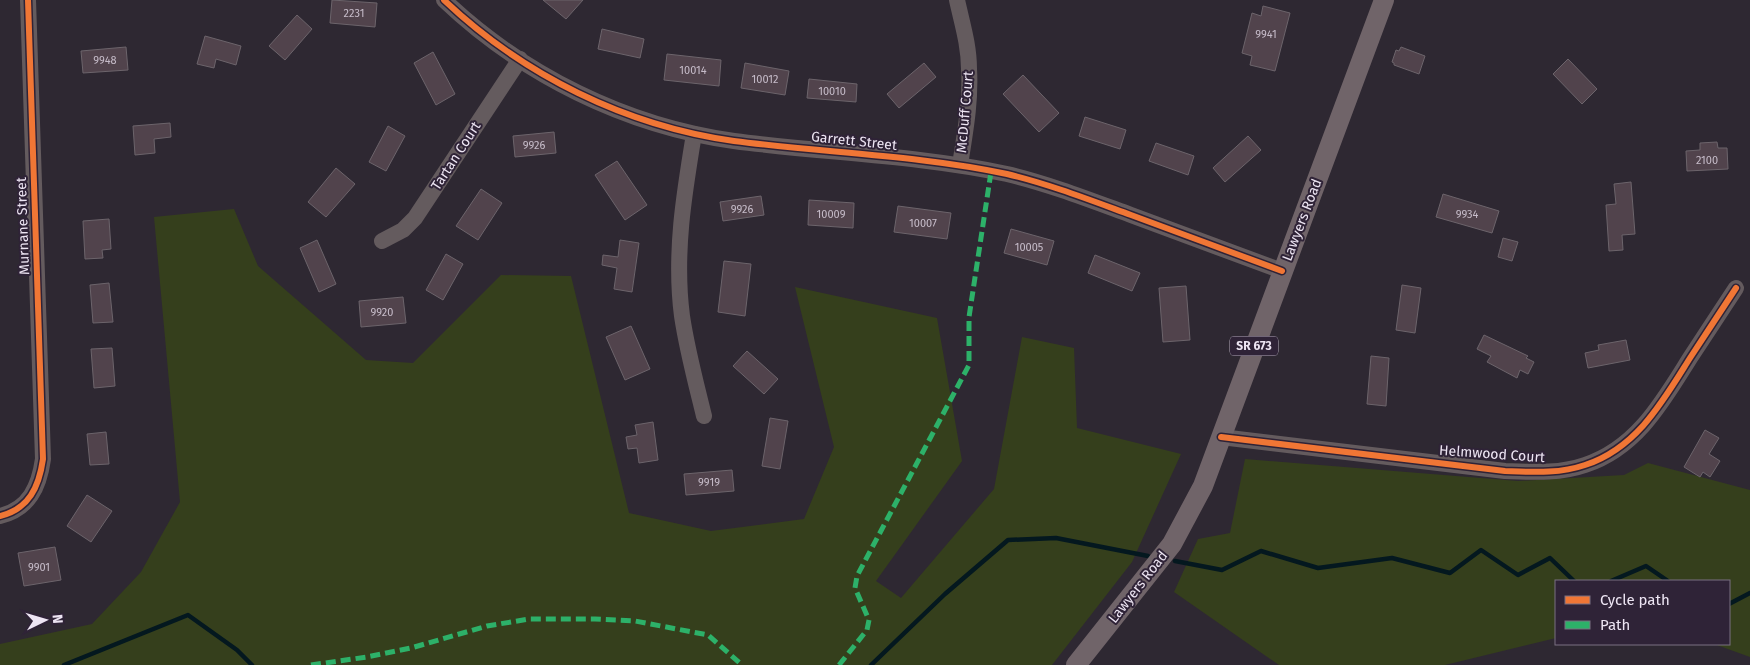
<svg xmlns="http://www.w3.org/2000/svg" width="1750" height="665" font-family="'Fira Sans',sans-serif">
	<rect width="100%" height="100%" fill="#2e2832"/>
	<g fill="#353f1c">
		<polygon points="234,209 258,266 366,360 413,363 501,275 571,276 629,513 711,531 804,519 834,447 795,287 937,318 962,461 876,581 901,598 994,489 1022,337 1074,348 1077,428 1181,454 1132,562 1052,665 0,665 0,644 92,624 141,572 180,502 154,217"/>
		<polygon points="1245,459 1518,481 1624,475 1648,463 1750,490 1750,657 1714,644 1729,644 1729,581 1556,581 1556,638 1445,665 1279,665 1174,592 1198,539 1230,533"/>
	</g>
	<g fill="none" stroke-linecap="round" stroke-linejoin="round">
		<g stroke="#04181f" stroke-width="4.5">
			<polyline points="1175,561 1222,570 1261,551 1318,568 1392,558 1450,573 1481,550 1518,575 1550,558 1574,581"/>
			<polyline points="1611,581 1646,566 1668,581"/>
			<polyline points="1729,604 1750,593"/>
			<polyline points="64,665 188,615 237,650 252,665"/>
			<polyline points="871,665 945,594 1008,540 1056,538 1148,556"/>
		</g>
	</g>
	<g fill="#51434c" stroke="#6c646b">
		<polygon points="332,0 377,3 375,27 330,23"/>
		<polygon points="543,0 583,0 566,19"/>
		<polygon points="1263,6 1290,13 1275,71 1250,65 1252,56 1242,53 1252,13 1261,16"/>
		<polygon points="297,15 312,29 285,60 269,46"/>
		<polygon points="602,29 644,39 640,58 598,49"/>
		<polygon points="205,36 241,46 236,65 216,59 214,68 197,64"/>
		<polygon points="126,47 128,70 83,73 81,51"/>
		<polygon points="1401,47 1425,56 1419,74 1394,65 1394,63 1392,62 1396,50 1399,51"/>
		<polygon points="433,52 455,94 436,105 414,63"/>
		<polygon points="667,54 721,60 719,86 664,80"/>
		<polygon points="1568,59 1597,89 1582,104 1553,74"/>
		<polygon points="745,63 789,71 785,95 741,88"/>
		<polygon points="924,63 936,77 899,108 887,94"/>
		<polygon points="1023,75 1059,113 1039,132 1003,94"/>
		<polygon points="809,79 857,84 856,102 807,98"/>
		<polygon points="1085,117 1126,130 1120,149 1079,136"/>
		<polygon points="170,123 171,137 154,139 155,153 135,155 133,126"/>
		<polygon points="388,126 405,136 386,171 369,162"/>
		<polygon points="554,132 556,153 515,157 513,136"/>
		<polygon points="1248,136 1261,150 1225,182 1213,168"/>
		<polygon points="1717,142 1718,148 1727,148 1728,169 1687,171 1686,151 1700,150 1700,143"/>
		<polygon points="1156,143 1194,156 1188,175 1149,161"/>
		<polygon points="617,161 647,205 625,220 595,175"/>
		<polygon points="336,168 355,184 326,217 308,202"/>
		<polygon points="1631,182 1635,234 1622,235 1623,250 1609,251 1606,205 1616,204 1614,184"/>
		<polygon points="481,189 502,203 478,240 456,226"/>
		<polygon points="1443,194 1499,211 1492,233 1436,217"/>
		<polygon points="761,196 764,215 723,221 720,202"/>
		<polygon points="809,200 854,203 853,228 808,225"/>
		<polygon points="898,206 951,213 947,239 894,232"/>
		<polygon points="109,219 111,249 102,250 103,258 85,259 83,221"/>
		<polygon points="1011,229 1054,241 1047,265 1004,253"/>
		<polygon points="1503,238 1518,242 1512,261 1498,257"/>
		<polygon points="317,240 336,284 319,292 300,248"/>
		<polygon points="620,240 639,243 632,292 614,289 617,268 602,265 603,255 618,257"/>
		<polygon points="446,254 463,264 443,300 426,290"/>
		<polygon points="1095,255 1140,273 1132,291 1088,273"/>
		<polygon points="724,261 751,264 745,316 718,312"/>
		<polygon points="109,283 113,322 93,323 90,285"/>
		<polygon points="1402,285 1421,288 1415,333 1396,330"/>
		<polygon points="1186,286 1190,340 1163,342 1159,288"/>
		<polygon points="403,297 406,323 361,327 359,301"/>
		<polygon points="631,326 650,369 625,380 606,337"/>
		<polygon points="1484,335 1528,356 1526,358 1534,362 1528,374 1520,370 1517,378 1487,362 1491,356 1477,349"/>
		<polygon points="1626,340 1630,360 1588,368 1585,353 1599,350 1598,345"/>
		<polygon points="112,348 115,386 94,388 91,349"/>
		<polygon points="747,351 778,379 764,394 733,366"/>
		<polygon points="1371,356 1389,358 1386,406 1367,404"/>
		<polygon points="770,418 788,421 780,469 762,466"/>
		<polygon points="653,422 658,460 639,463 637,448 628,449 626,437 637,435 635,425"/>
		<polygon points="1705,430 1719,438 1709,454 1720,461 1710,477 1703,472 1700,477 1684,467"/>
		<polygon points="106,432 109,464 90,465 87,434"/>
		<polygon points="732,470 734,491 686,495 684,474"/>
		<polygon points="87,495 112,511 91,542 67,526"/>
		<polygon points="55,547 61,580 24,586 18,553"/>
	</g>
	<g fill="none" stroke-linecap="round" stroke-linejoin="round">
		<g stroke="#645b5e" stroke-width="16">
			<path d="M444 0C523 75 626 126 734 141 825 153 917 155 1007 174 1049 184 1090 200 1131 215 1181 234 1232 252 1282 271"/>
			<path d="M957 0C962 23 969 45 969 69 971 101 965 133 960 165"/>
			<path d="M694 134C684 194 674 254 682 316 687 350 696 383 704 416"/>
			<polyline points="382,241 403,230 415,218 520,59"/>
			<path d="M1221 437 1505 471C1532 472 1559 474 1585 465 1637 448 1663 401 1690 358 1705 335 1721 311 1736 288"/>
			<path d="M0 516C29 509 39 487 43 459L28 0"/>
		</g>
		<polyline stroke="#706469" stroke-width="20" points="1076,665 1172,544 1203,486 1384,0"/>
		<g stroke="#2db169" stroke-width="5" stroke-dasharray="10 5" stroke-linecap="butt">
			<polyline points="311,665 367,657 411,648 487,626 529,619 595,619 635,621 708,635 742,665"/>
			<polyline points="839,665 867,630 869,620 855,588 857,576 969,365 969,317 991,172"/>
		</g>
		<defs>
			<g id="cycleway">
				<path d="M444 0C523 75 626 126 734 141 825 153 917 155 1007 174 1049 184 1090 200 1131 215 1181 234 1232 252 1282 271"/>
				<path d="M1221 437 1505 471C1532 472 1559 474 1585 465 1637 448 1663 401 1690 358 1705 335 1721 311 1736 288"/>
				<path d="M0 516C29 509 39 487 43 459L28 0"/>
			</g>
		</defs>
		<use href="#cycleway" stroke="#2f2337" stroke-width="9"/>
		<use href="#cycleway" stroke="#f07635" stroke-width="6"/>
	</g>
	<g text-anchor="middle" dominant-baseline="central" stroke-width="4" stroke-linejoin="round" paint-order="stroke">
		<g font-size="11" fill="#c6bcc9">
			<text x="354" y="13">2231</text>
			<text x="1266" y="34">9941</text>
			<text x="105" y="60">9948</text>
			<text x="693" y="70">10014</text>
			<text x="765" y="79">10012</text>
			<text x="832" y="91">10010</text>
			<text x="534" y="145">9926</text>
			<text x="1707" y="160">2100</text>
			<text x="742" y="209">9926</text>
			<text x="831" y="214">10009</text>
			<text x="1467" y="214">9934</text>
			<text x="923" y="223">10007</text>
			<text x="1029" y="247">10005</text>
			<text x="382" y="312">9920</text>
			<text x="709" y="482">9919</text>
			<text x="39" y="567">9901</text>
		</g>
		<rect fill="#2f2337" stroke="#b4abbb" stroke-width="1" x="1230" y="336.5" width="48" height="19" rx="4"/>
		<g font-size="12" font-weight="bold" fill="#ede5f3">
			<text x="1254" y="346">SR 673</text>
		</g>
		<g font-size="14" fill="#ede5f3" stroke="#2f2337">
			<text transform="translate(965 112) rotate(-85)">McDuff Court</text>
			<text transform="translate(854 141) rotate(6)">Garrett Street</text>
			<text transform="translate(456 156) rotate(-57)">Tartan Court</text>
			<text transform="translate(1302 220) rotate(-69)">Lawyers Road</text>
			<text transform="translate(23 226) rotate(-92)">Murnane Street</text>
			<text transform="translate(1492 454) rotate(4)">Helmwood Court</text>
			<text transform="translate(1138 587) rotate(-52)">Lawyers Road</text>
		</g>
	</g>
	<rect x="1555" y="580" width="175" height="65" fill="#2f2337" stroke="#7b7182"/>
	<rect x="1565" y="596" width="25" height="8" fill="#f07635" stroke="#7b7182"/>
	<text x="1600" y="605" font-size="15" fill="#ede5f3">Cycle path</text>
	<rect x="1565" y="621" width="25" height="8" fill="#2db169" stroke="#7b7182"/>
	<text x="1600" y="630" font-size="15" fill="#ede5f3">Path</text>
	<g transform="translate(45 620) rotate(85)" stroke="#2f2337" stroke-width="4" paint-order="stroke">
	<path d="M0-4L9 19L0 12L-9 19Z" fill="#ede5f3"/>
	<text y="-8" font-size="14" font-weight="bold" text-anchor="middle" fill="#ede5f3">N</text>
	</g>
</svg>
